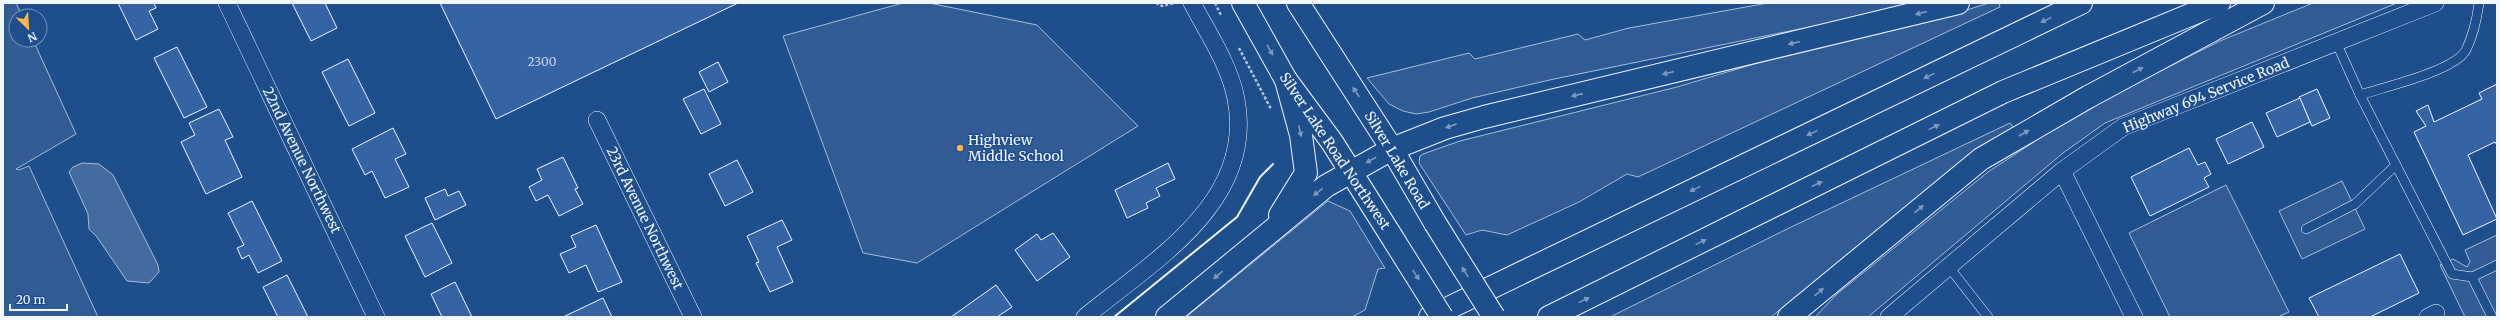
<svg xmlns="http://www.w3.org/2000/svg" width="2500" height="320" font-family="Merriweather,serif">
	<rect width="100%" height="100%" fill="#1f4e8c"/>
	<g fill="#305b95" stroke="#a8bbd7">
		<polygon points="3,3 16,3 22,16 16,16 16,40 33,40 76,134 16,169 19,170 29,166 98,317 3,317"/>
		<polygon points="903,3 929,3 1037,25 1138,126 917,263 863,253 783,36"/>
		<polygon points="1768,3 1927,3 1554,79 1472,98 1429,112 1416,114 1403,111 1389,104 1367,78 1469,53 1475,59 1578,34 1585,40 1629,28"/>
		<polygon points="1989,3 1999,3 2000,7 1638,177 1627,174 1579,202 1507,235 1482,230 1466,235 1419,163 1420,156 1423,154 1460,141 1677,87 1774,58 1938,19"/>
		<polygon points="2313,3 2397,3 2105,123 2063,153 1868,317 1815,317 1837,294 1988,172 2081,111 2220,41"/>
		<polygon points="2010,123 2015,130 1898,214 1771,317 1610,317 1787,229"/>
		<polygon points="2342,181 2365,229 2302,259 2279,211"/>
		<polygon points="2226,185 2289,312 2278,317 2170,317 2129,233"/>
		<polygon points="1328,201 1350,211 1385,268 1378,269 1365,310 1352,317 1186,317"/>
		<polygon points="2497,235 2497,317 2465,317 2440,265 2453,259 2467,267 2470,262 2465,250"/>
	</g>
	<polygon fill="#446ba0" stroke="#a8bbd7" points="82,163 99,164 113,175 158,265 159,272 149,283 127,281 97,237 89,229 88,214 69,172 73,167"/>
	<g fill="#3563a3" stroke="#f2f6ff">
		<polygon points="118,3 154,3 156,8 149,11 158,29 136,40"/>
		<polygon points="292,3 325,3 337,28 311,41"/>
		<polygon points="440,3 738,3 496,119"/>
		<polygon points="177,47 207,107 184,118 154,58"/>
		<polygon points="348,59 375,113 349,126 322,72"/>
		<polygon points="718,62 728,82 709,92 699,72"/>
		<polygon points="2497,84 2497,145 2495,142 2468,155 2497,219 2463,235 2414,132 2426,126 2416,111 2428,105 2434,122 2482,99 2479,93"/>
		<polygon points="704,89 721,124 701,134 683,99"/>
		<polygon points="2317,89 2330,118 2312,126 2299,97"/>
		<polygon points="2300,98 2310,122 2277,137 2266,113"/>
		<polygon points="219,109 233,137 225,140 242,177 206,194 181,142 195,135 189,123"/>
		<polygon points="2252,122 2264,147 2228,164 2216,139"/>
		<polygon points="393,128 406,154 395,159 409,187 385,198 372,171 365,175 352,149"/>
		<polygon points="2189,148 2198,165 2205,162 2211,174 2204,178 2209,187 2150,216 2131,177"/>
		<polygon points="563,157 578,188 575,189 583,204 559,216 548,195 536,201 529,187 542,180 537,169"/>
		<polygon points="737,160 753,192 725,206 709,174"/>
		<polygon points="1168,163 1175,179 1156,188 1160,196 1146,203 1148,208 1127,218 1115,190"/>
		<polygon points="445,189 448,196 459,191 466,205 435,220 425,198"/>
		<polygon points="252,201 282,261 258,273 249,255 242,259 237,248 244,245 228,213"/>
		<polygon points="782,220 792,240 777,247 793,282 770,292 756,263 759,262 747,236"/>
		<polygon points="432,223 452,263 425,277 405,236"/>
		<polygon points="596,225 622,282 598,292 586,265 569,273 560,254 576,247 571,236"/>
		<polygon points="1053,233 1070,257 1037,281 1015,250 1037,234 1041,240"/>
		<polygon points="2400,254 2419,293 2370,317 2319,317 2309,298"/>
		<polygon points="287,275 308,317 278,317 263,287"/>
		<polygon points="455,282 472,317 442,317 431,294"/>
		<polygon points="996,285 1012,307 997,317 951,317"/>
		<polygon points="603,298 612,317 563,317"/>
	</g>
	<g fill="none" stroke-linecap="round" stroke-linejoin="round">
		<defs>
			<g id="lane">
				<path d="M2336 42 2360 95C2384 87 2455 71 2466 50 2473 36 2477 18 2479 3"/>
				<polyline points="2360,95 2452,274 2472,277 2497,265"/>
				<polyline points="2306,229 2355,204 2396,165"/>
				<polyline points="1949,267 1988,317"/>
				<polyline points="2472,277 2492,317"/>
			</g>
			<g id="street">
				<polyline points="227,3 376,317"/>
				<polyline points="597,120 693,317"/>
				<polyline points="2062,171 2134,317"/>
				<path d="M1085 317C1153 261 1256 202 1236 99 1230 66 1208 33 1192 3"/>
				<polyline points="1889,317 2062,171 2123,127 2435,3"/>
				<polyline points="2428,317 2436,313"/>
			</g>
			<g id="secondary">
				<polyline points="1243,3 1286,80 1332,142 1395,242"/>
				<polyline points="1298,3 1392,149 1435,223"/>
			</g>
			<g id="highway">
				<polyline points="1280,215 1306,173 1301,135 1286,80"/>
				<polyline points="1167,317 1326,186 1392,149 1445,128 1484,117 1958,3"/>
				<polyline points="1430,317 2081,3"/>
				<polyline points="1549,317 2003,92 2219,3"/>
				<polyline points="1789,317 1981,159 2088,97 2263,3"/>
			</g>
		</defs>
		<use href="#lane" stroke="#f2f6ff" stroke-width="10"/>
		<use href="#street" stroke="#f2f6ff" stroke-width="18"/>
		<use href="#secondary" stroke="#f2f6ff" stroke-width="24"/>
		<use href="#highway" stroke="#f2f6ff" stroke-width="24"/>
		<g stroke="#b3c4dc" stroke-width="2.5" stroke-dasharray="3 2" stroke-linecap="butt">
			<polyline points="1156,3 1162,6 1174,3"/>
			<polyline points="1215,3 1221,15"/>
			<polyline points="1239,48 1271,109"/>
		</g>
		<use href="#lane" stroke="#1f4e8c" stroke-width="9"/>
		<use href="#street" stroke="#1f4e8c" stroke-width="17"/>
		<use href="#secondary" stroke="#1f4e8c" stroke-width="22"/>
		<use href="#highway" stroke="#1f4e8c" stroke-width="22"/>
		<defs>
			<g id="secondary-bridge">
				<polyline points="1435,223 1494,317"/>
				<polyline points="1395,242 1442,317"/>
			</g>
		</defs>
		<use href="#secondary-bridge" stroke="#f2f6ff" stroke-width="24" stroke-linecap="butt"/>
		<use href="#secondary-bridge" stroke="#1f4e8c" stroke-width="22"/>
		<polyline stroke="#f2f6ff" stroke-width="2" points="1114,317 1237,217 1260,177 1273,164"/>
	</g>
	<defs><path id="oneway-solid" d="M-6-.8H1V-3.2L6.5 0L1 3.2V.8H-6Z"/></defs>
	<g fill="#7e9ac0">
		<use href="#oneway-solid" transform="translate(1921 13) rotate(165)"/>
		<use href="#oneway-solid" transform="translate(2046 20) rotate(154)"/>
		<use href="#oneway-solid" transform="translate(1794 43) rotate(167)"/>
		<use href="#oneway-solid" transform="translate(1270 50) rotate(60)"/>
		<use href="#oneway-solid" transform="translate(2138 70) rotate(-28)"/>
		<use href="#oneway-solid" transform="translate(1668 73) rotate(167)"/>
		<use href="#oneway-solid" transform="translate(1929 76) rotate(154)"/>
		<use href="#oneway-solid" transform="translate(1356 92) rotate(-123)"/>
		<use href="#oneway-solid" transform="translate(1577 95) rotate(167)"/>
		<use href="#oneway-solid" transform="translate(1451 126) rotate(161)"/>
		<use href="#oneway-solid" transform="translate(1934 127) rotate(-26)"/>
		<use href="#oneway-solid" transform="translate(1300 131) rotate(77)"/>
		<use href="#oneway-solid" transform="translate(1812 133) rotate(154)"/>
		<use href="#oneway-solid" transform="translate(2024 133) rotate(-30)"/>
		<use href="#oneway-solid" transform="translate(1371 160) rotate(151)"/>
		<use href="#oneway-solid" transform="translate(1817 184) rotate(-26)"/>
		<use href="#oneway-solid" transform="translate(1695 189) rotate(154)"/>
		<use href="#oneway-solid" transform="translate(1318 192) rotate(142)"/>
		<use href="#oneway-solid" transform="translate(1919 209) rotate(-40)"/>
		<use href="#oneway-solid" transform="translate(1701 242) rotate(-26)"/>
		<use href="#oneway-solid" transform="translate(1465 272) rotate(-122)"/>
		<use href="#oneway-solid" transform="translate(1218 275) rotate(140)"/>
		<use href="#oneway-solid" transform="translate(1416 275) rotate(57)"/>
		<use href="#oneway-solid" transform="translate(1819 292) rotate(-40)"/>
		<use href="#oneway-solid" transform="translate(1584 300) rotate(-26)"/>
	</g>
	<circle fill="#ffb74d" stroke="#1f4e8c" stroke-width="1.5" cx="960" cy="148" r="4"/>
	<g text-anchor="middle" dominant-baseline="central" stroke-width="3" stroke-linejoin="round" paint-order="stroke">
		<g font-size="12" fill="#c3d1e8">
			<text x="542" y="61">2300</text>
		</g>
		<g font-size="14" fill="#f2f6ff" stroke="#1f4e8c">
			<text transform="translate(2206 95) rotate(-22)">Highway 694 Service Road</text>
			<text transform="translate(1335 151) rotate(56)">Silver Lake Road Northwest</text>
			<text transform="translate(302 160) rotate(64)">22nd Avenue Northwest</text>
			<text transform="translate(1397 160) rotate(59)">Silver Lake Road</text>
			<text transform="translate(645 218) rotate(64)">23rd Avenue Northwest</text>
		</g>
		<g font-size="14" fill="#f2f6ff" stroke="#1f4e8c" text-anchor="start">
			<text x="968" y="140">Highview<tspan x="968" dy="16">Middle School</tspan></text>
		</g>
	</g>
	<rect width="2500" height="320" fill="none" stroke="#f2f6ff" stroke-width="8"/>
	<g transform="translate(28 28) rotate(155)"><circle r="19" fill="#1f4e8c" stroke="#7391ba"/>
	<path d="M0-3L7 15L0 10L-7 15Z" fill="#ffb74d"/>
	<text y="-6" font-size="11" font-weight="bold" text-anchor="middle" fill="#f2f6ff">N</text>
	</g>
	<path d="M10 304v6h57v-6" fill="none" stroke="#f2f6ff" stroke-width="2"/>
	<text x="16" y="304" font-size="12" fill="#f2f6ff" stroke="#1f4e8c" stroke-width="3" paint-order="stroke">20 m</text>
</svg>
